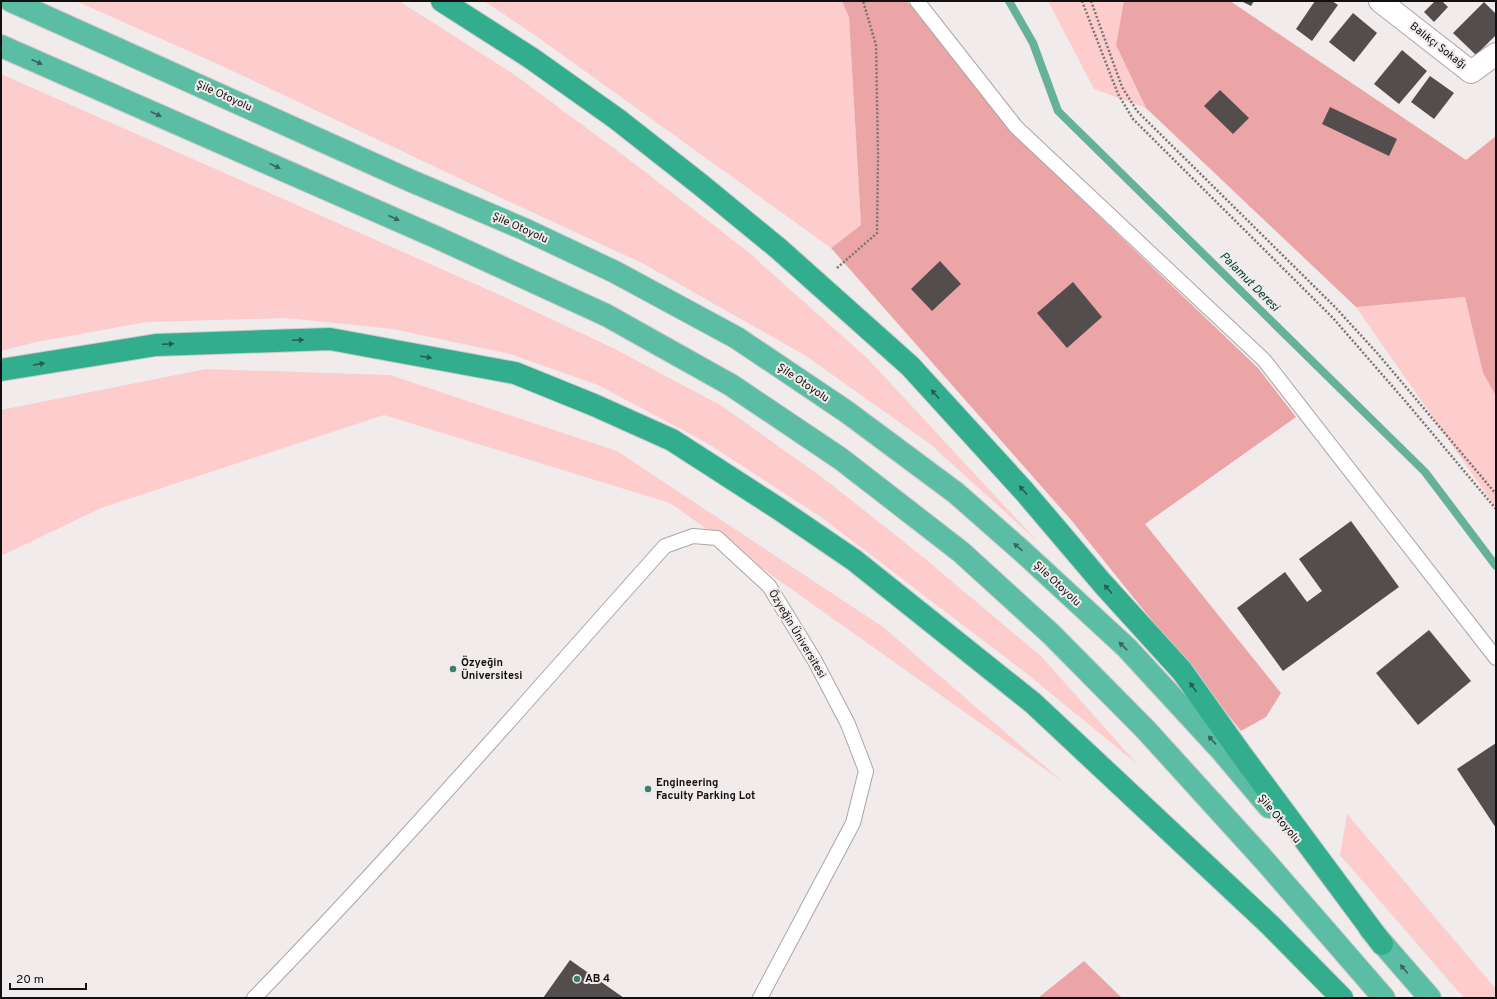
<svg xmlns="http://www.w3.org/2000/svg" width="1497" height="999" font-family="Overpass,sans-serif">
	<rect width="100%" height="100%" fill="#f1ebeb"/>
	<g fill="#fdcccd">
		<polygon points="76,1 399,1 515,75 631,161 747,251 868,359 1037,541 930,444 806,356 644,264 467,182 220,65"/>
		<polygon points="484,1 842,1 849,17 861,225 831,248 536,36"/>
		<polygon points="1048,1 1124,1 1116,45 1146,108 1094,89"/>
		<polygon points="1,74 500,295 613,348 722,406 827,481 918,553 1041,656 1137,764 1026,673 821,517 707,443 598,385 510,354 393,329 286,318 147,322 36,342 1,351"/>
		<polygon points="1465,297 1483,373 1496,396 1496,508 1356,307"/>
		<polygon points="206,369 390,375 617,451 883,627 1063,782 670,503 384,415 101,508 1,556 1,410"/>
		<polygon points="1347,814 1496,989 1496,998 1464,998 1340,855"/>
	</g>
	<g fill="#eca5a7">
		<polygon points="842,1 907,1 1012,133 1258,368 1296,417 1145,524 1281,693 1266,717 1241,731 1072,521 831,248 861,225 849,17"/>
		<polygon points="1124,1 1230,1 1466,160 1496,136 1496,396 1483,373 1465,297 1356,307 1146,108 1116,45"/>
		<polygon points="1084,961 1122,998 1038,998"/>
	</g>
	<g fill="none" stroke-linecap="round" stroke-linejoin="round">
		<polyline stroke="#66b199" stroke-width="8" points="1009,1 1033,43 1058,111 1425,472 1496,566"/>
	</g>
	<g fill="#534d4d">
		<polygon points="1241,1 1254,1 1251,6"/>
		<polygon points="1315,1 1332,1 1338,5 1312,41 1296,29"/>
		<polygon points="1435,1 1442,1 1448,7 1434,22 1424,12"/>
		<polygon points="1484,2 1496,14 1496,35 1476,55 1453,33"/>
		<polygon points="1353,13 1377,33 1354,62 1329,42"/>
		<polygon points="1402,50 1427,71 1399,104 1374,84"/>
		<polygon points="1430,76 1454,93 1434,119 1411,102"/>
		<polygon points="1220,90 1249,118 1233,134 1204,106"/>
		<polygon points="1330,107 1397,139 1389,156 1322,124"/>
		<polygon points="940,261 961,284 932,311 911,289"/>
		<polygon points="1073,282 1102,317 1067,348 1037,313"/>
		<polygon points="1351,521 1399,587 1283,671 1237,608 1285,572 1307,602 1322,591 1299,559"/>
		<polygon points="1429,630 1471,681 1418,725 1376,673"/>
		<polygon points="1496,743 1496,828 1457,769"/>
		<polygon points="570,960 624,998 543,998"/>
	</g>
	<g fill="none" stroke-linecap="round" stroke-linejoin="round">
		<defs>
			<g id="service">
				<polyline points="917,1 1016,127 1264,360 1496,658"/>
				<path d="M254 998C396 852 529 698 665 546L693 536 717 538 769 586 815 661 848 724 866 771 853 823 760 998"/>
			</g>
			<polyline id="minor" points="1380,1 1471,72 1496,54"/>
			<g id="trunk">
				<polyline points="11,1 409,180 524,229 615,272 737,338 847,412 956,493 1023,552 1127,648 1220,749 1269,807"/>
				<polyline points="1,46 438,238 606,315 731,385 841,459 961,552 1051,634 1146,730 1265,861 1384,998"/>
				<polyline points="1370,929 1430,998"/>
			</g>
			<g id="motorway">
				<polyline points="442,1 531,58 617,119 701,185 779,249 910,366 1024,491 1103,584 1182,671 1241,754 1382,944"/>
				<polyline points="1,370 156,345 330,339 515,373 594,405 672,440 779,509 854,560 1033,703 1270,925 1342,998"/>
			</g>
		</defs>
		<use href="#service" stroke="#aba5a5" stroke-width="16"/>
		<use href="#minor" stroke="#aba5a5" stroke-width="24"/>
		<use href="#trunk" stroke="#cbcaca" stroke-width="24"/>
		<use href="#motorway" stroke="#cbcaca" stroke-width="24"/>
		<g stroke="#787575" stroke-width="2.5" stroke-dasharray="2 2" stroke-linecap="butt">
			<polyline points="1082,1 1118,94 1133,119 1333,318 1406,402 1496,509"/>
			<polyline points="1091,1 1122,87 1137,111 1335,307 1378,354 1496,494"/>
			<polyline points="837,268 877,233 878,154 876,45 863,1"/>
		</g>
		<use href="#service" stroke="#fff" stroke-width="14"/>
		<use href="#minor" stroke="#fff" stroke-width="22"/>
		<use href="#trunk" stroke="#5bbea4" stroke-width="22"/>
		<use href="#motorway" stroke="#32ae8e" stroke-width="22"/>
	</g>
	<defs><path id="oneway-solid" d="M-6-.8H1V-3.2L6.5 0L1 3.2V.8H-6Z"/></defs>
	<g fill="#36675a">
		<use href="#oneway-solid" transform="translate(37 62) rotate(24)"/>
		<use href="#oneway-solid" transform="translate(156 114) rotate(24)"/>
		<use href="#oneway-solid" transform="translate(275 166) rotate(24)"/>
		<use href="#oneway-solid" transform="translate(394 218) rotate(24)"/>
		<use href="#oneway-solid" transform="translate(1018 547) rotate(-139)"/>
		<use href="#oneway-solid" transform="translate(1123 646) rotate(-136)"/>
		<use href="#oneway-solid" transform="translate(1212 740) rotate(-133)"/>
		<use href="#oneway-solid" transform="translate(1404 969) rotate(-131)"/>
	</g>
	<g fill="#225f4f">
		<use href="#oneway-solid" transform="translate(298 340) rotate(-2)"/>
		<use href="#oneway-solid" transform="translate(168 344) rotate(-2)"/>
		<use href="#oneway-solid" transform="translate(426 357) rotate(10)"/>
		<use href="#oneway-solid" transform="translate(39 364) rotate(-9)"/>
		<use href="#oneway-solid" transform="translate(935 394) rotate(-132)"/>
		<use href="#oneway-solid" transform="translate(1023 490) rotate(-132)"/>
		<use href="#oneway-solid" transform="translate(1108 589) rotate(-132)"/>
		<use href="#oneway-solid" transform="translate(1193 687) rotate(-126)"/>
	</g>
	<g fill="#3f7d6a" stroke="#f1ebeb" stroke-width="1.5">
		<circle cx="453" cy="669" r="4"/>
		<circle cx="648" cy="789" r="4"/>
		<circle cx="577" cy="979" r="4"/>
	</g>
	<g text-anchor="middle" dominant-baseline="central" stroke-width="4" stroke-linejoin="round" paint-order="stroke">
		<g font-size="11" fill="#121010" stroke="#f1ebeb">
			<text transform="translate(1438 46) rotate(38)">Balıkçı Sokağı</text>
			<text transform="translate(224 96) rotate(24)">Şile Otoyolu</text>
			<text transform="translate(520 228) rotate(24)">Şile Otoyolu</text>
			<text transform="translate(803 383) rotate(34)">Şile Otoyolu</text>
			<text transform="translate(1057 584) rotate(43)">Şile Otoyolu</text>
			<text transform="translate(797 634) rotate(59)">Özyeğin Üniversitesi</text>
			<text transform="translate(1279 819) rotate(50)">Şile Otoyolu</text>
		</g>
		<g font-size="11" font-weight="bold" fill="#121010" stroke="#f1ebeb" text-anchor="start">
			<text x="461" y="663">Özyeğin<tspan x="461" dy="13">Üniversitesi</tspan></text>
			<text x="656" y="783">Engineering<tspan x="656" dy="13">Faculty Parking Lot</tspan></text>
			<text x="585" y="979">AB 4</text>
		</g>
		<g font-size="12" font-style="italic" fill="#004333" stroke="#f1ebeb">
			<text transform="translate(1249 282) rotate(45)">Palamut Deresi</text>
		</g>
	</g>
	<rect width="1497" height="999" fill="none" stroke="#121010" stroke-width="4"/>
	<path d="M10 983v6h76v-6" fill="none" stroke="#121010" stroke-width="2"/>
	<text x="16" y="983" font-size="12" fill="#121010" stroke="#f1ebeb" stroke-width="3" paint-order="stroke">20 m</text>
</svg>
